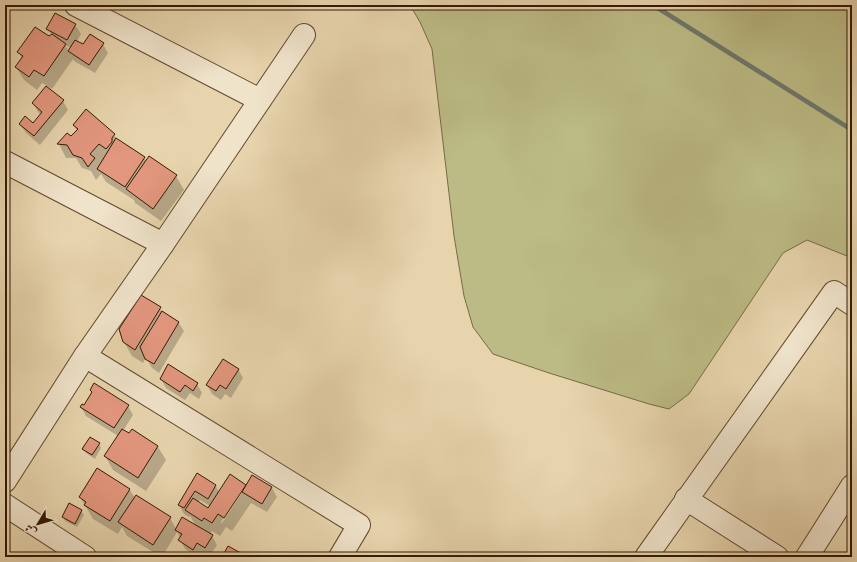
<svg xmlns="http://www.w3.org/2000/svg" width="857" height="562" font-family="'IM FELL French Canon',Amiri,serif">
	<rect width="100%" height="100%" fill="#e7d4ad"/>
	<filter id="stains"><feTurbulence type="fractalNoise" baseFrequency=".005" numOctaves="4"/><feColorMatrix values="0 0 0 0 .2 0 0 0 0 .09 0 0 0 0 .02 0 0 0 .5 -.17"/></filter>
	<radialGradient id="worn" r=".72"><stop offset=".6" stop-color="#630" stop-opacity="0"/><stop offset="1" stop-color="#630" stop-opacity=".3"/></radialGradient>
	<polygon fill="#bcbb85" stroke="#786a44" points="410,5 852,5 852,258 807,240 783,253 689,394 669,409 649,404 549,373 493,354 473,327 464,296 454,236 432,49 420,22"/>
	<g fill="#0003" fill-rule="evenodd">
		<path d="M75 25 81 34 77 41 83 46 103 44 108 53 95 73 74 61 73 59 52 89 42 83 37 90 24 80 16 67 22 59 19 52 52 36 48 29ZM65 45 71 48 69 51Z"/>
		<polygon points="5,92 11,102 5,112"/>
		<polygon points="63,101 68,110 40,145 26,133 20,124 33,124 41,115 38,112 33,103"/>
		<polygon points="74,125 114,135 118,140 144,157 147,162 176,176 184,190 161,221 135,203 134,200 106,182 101,174 96,180 91,171 82,168 76,158 66,158 59,144 67,135 71,138 77,131"/>
		<polygon points="160,308 163,313 178,322 184,331 159,373 152,368 146,358 143,363 132,356 124,342"/>
		<polygon points="238,369 243,378 231,398 225,394 221,400 212,394 207,385"/>
		<polygon points="161,379 197,384 202,393 199,399 190,393 185,400 166,388"/>
		<polygon points="91,390 128,406 133,415 123,431 129,434 132,430 158,447 166,460 146,491 113,470 105,456 118,436 86,416 81,407 84,406 93,393"/>
		<polygon points="99,444 101,448 95,459 86,453 83,449"/>
		<path d="M197 475 216 486 219 492 230 476 246 487 272 488 277 497 267 512 251 503 232 531 226 527 220 536 212 531 210 534 212 536 217 545 210 556 203 552 199 557H197L185 549 180 540 181 539 177 532 162 557H161L127 536 122 527 118 534 93 519 80 497 129 489 135 498 170 518 176 529 196 526 190 516 189 517 184 514 179 505ZM242 490 243 491 222 523 221 522ZM200 500 210 506 208 509 198 502Z"/>
		<polygon points="81,511 84,515 77,527 65,521 63,517"/>
	</g>
	<g fill="none" stroke-linecap="round" stroke-linejoin="round">
		<polyline stroke="#70786c" stroke-width="4.5" points="653,5 852,130"/>
	</g>
	<g fill="#e2977e" stroke="#351a04">
		<polygon points="55,13 76,24 67,40 46,29"/>
		<polygon points="35,27 49,36 52,34 66,44 44,76 34,70 29,77 15,67 23,56 17,52"/>
		<polygon points="90,34 104,43 89,65 68,51 75,40 83,44"/>
		<polygon points="46,86 64,100 34,136 19,124 25,116 33,123 42,112 32,103"/>
		<polygon points="86,109 115,134 112,138 112,142 106,149 99,144 90,154 95,158 88,167 82,158 73,155 67,145 57,144 67,133 71,136 78,129 73,125"/>
		<polygon points="116,138 145,157 125,187 97,169"/>
		<polygon points="149,156 177,175 153,209 126,189"/>
		<polygon points="141,295 161,307 135,350 123,342 119,329"/>
		<polygon points="162,311 179,322 154,364 145,359 140,347"/>
		<polygon points="223,359 239,369 226,389 220,385 216,391 206,385"/>
		<polygon points="168,364 198,383 193,391 185,385 180,392 160,379"/>
		<polygon points="94,383 129,405 114,428 80,407 82,404 84,405 92,392 90,390"/>
		<polygon points="122,429 129,433 132,429 158,446 138,478 104,456"/>
		<polygon points="90,437 100,443 92,455 82,449"/>
		<polygon points="97,468 130,489 110,521 84,505 86,502 79,497"/>
		<polygon points="197,473 216,485 208,499 195,491 184,508 178,505"/>
		<polygon points="230,474 246,485 224,518 218,514 212,523 204,518 202,521 185,510 193,498 208,508"/>
		<polygon points="252,475 272,487 262,504 242,492"/>
		<polygon points="136,495 171,517 153,545 118,522"/>
		<polygon points="69,503 82,510 75,524 62,517"/>
		<polygon points="182,517 213,535 205,548 197,543 193,550 178,540 182,534 175,530"/>
		<polygon points="228,546 248,557 222,557"/>
	</g>
	<g fill="none" stroke-linecap="round" stroke-linejoin="round">
		<defs>
			<g id="minor">
				<polyline points="76,5 260,100"/>
				<polyline points="5,162 163,244"/>
				<polyline points="85,356 359,525 340,557"/>
				<polyline points="5,481 85,356 163,244 304,35"/>
				<polyline points="686,499 777,557"/>
				<polyline points="5,505 85,557"/>
				<polyline points="646,557 834,292 852,304"/>
				<polyline points="807,557 852,486"/>
			</g>
		</defs>
		<use href="#minor" stroke="#62482e" stroke-width="24"/>
		<use href="#minor" stroke="#efe3ca" stroke-width="22"/>
	</g>
	<rect width="857" height="562" fill="none" stroke="#e7d4ad" stroke-width="20"/>
	<rect x="6" y="6" width="845" height="550" fill="none" stroke="#351a04" stroke-width="2"/>
	<rect x="10" y="10" width="837" height="542" fill="none" stroke="#351a04"/>
	<g transform="translate(38 524) rotate(232)" stroke="#efe3ca" stroke-width="3" paint-order="stroke">
	<path d="M0-3L7 15L0 10L-7 15Z" fill="#351a04"/>
	<text y="-6" font-size="11" font-weight="bold" text-anchor="middle" fill="#351a04">ش</text>
	</g>
	<rect width="100%" height="100%" filter="url(#stains)"/>
	<rect width="100%" height="100%" fill="url(#worn)"/>
</svg>
